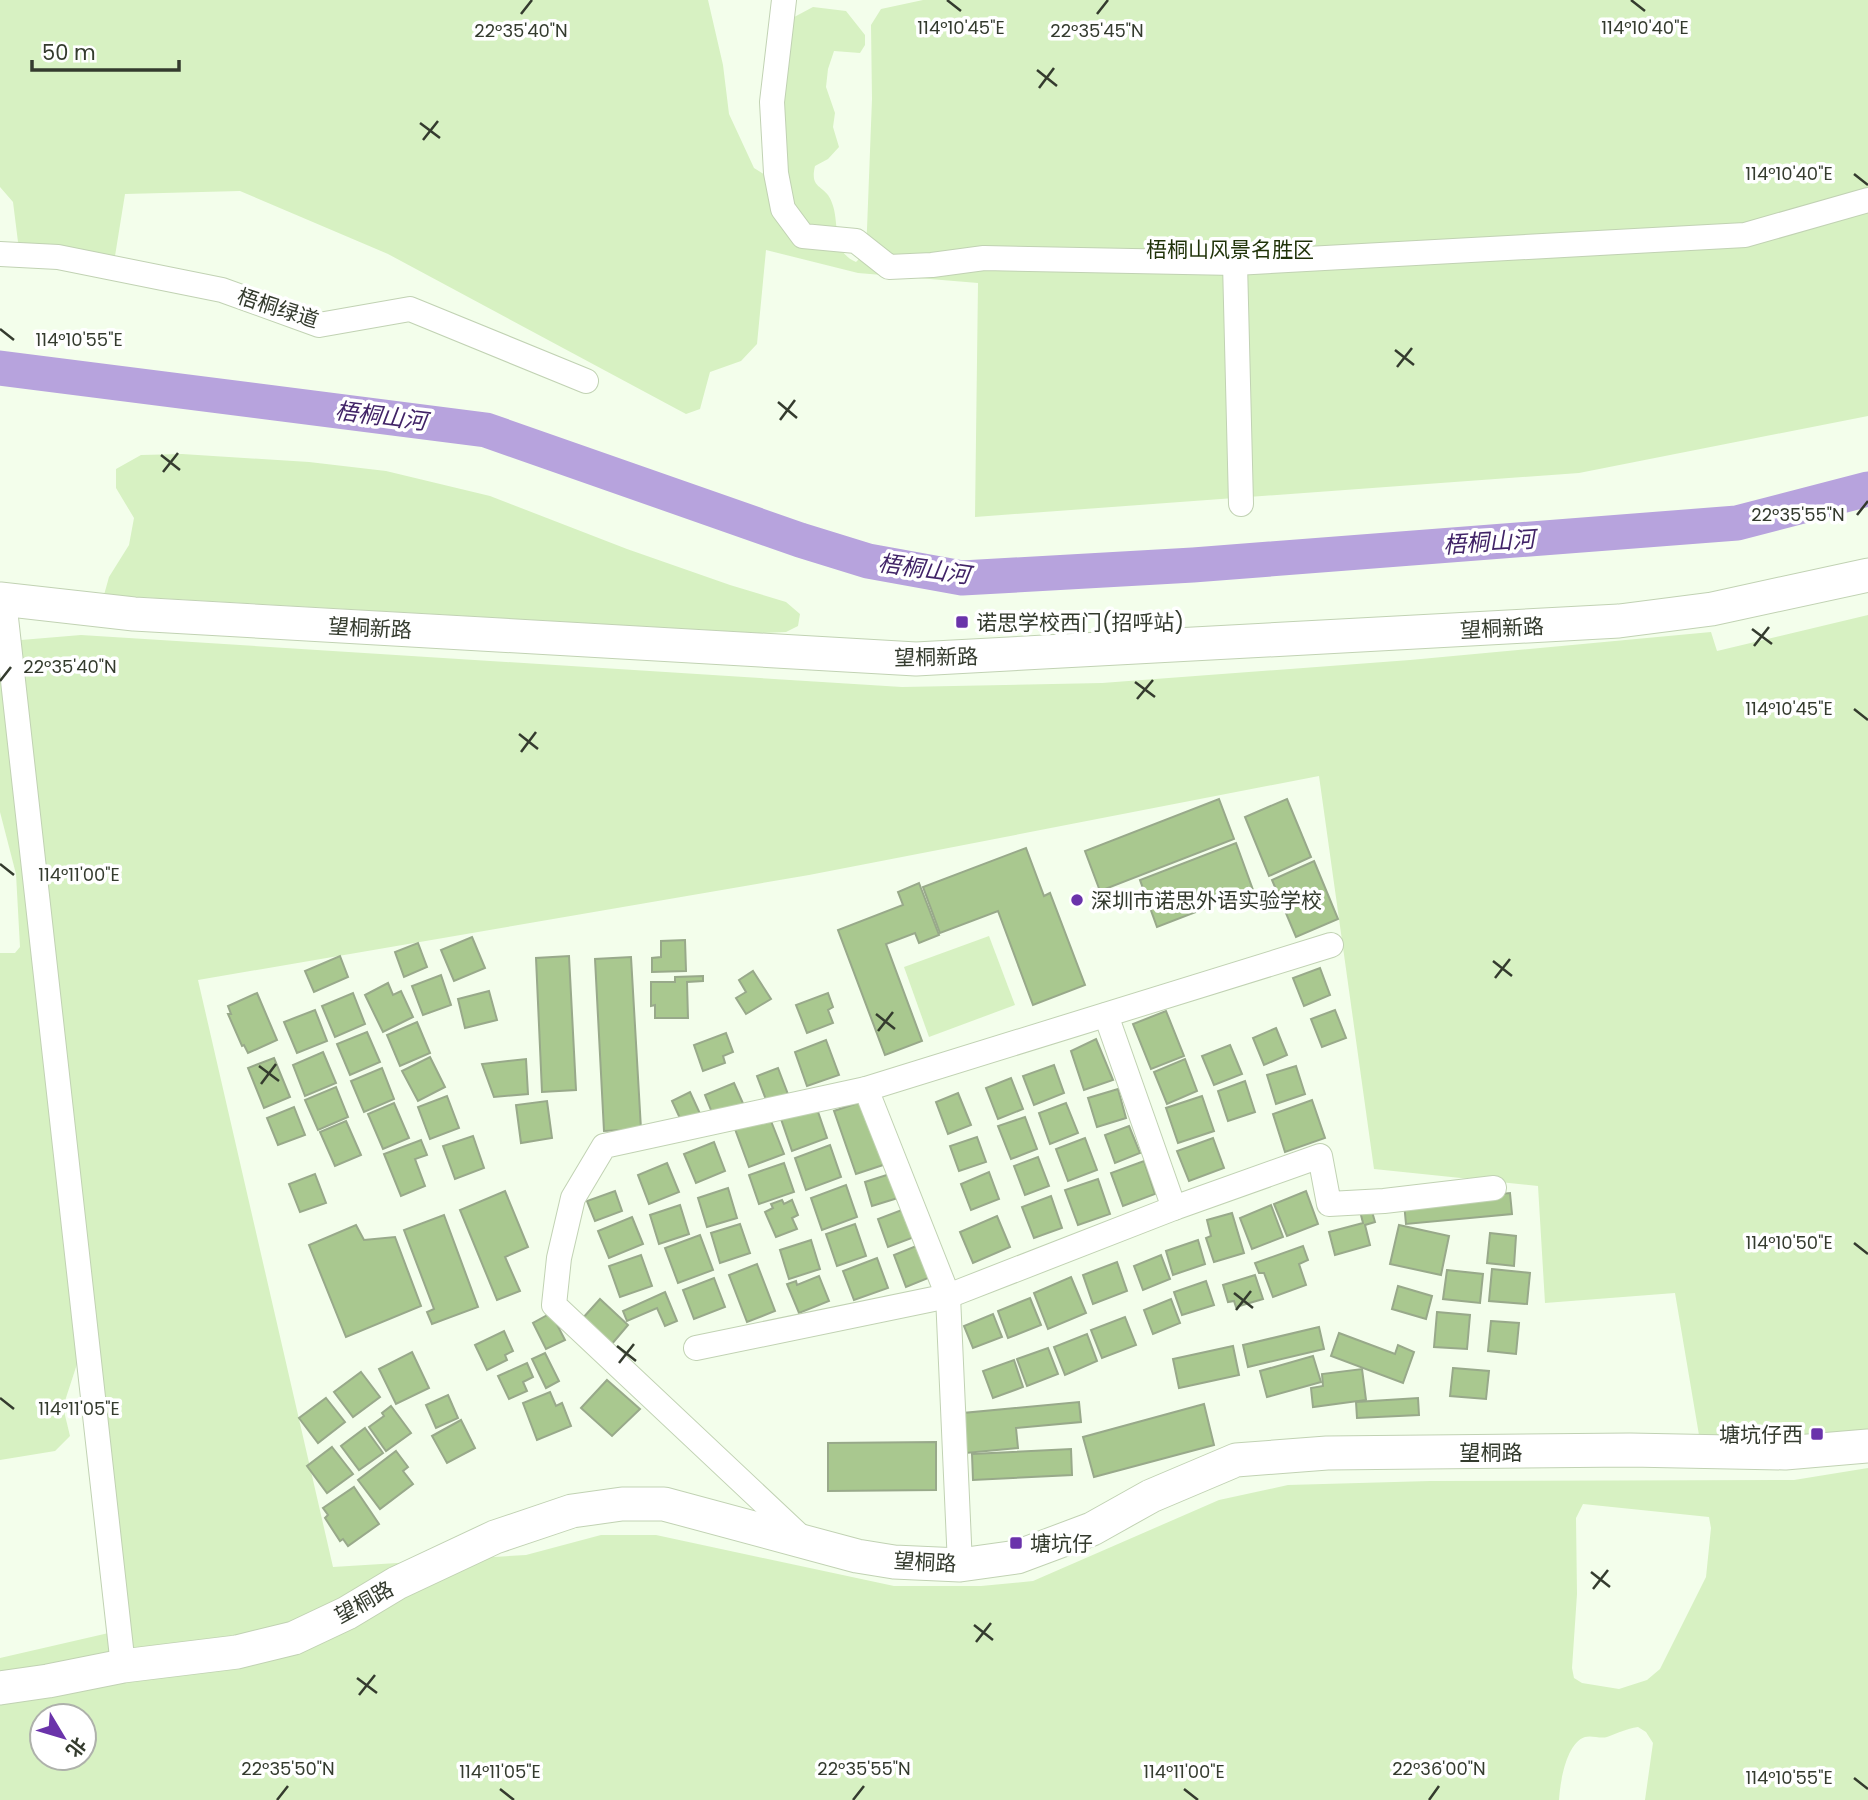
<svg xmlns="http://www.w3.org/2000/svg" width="1868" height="1800" font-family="Poppins,'Noto Sans SC',sans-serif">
	<rect width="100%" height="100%" fill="#f3feeb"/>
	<g fill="#d7f1c2" fill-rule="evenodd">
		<path d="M0 0H708L723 65 729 114 754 168 770 178 776 120 785 107V95L766 72 765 53 770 34 783 23 813 7 846 11 865 35V45L860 53 834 51 828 69 826 87 835 113 833 127 839 147 828 159 815 166C809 191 826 184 832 203 840 223 831 252 856 262 866 253 866 242 867 229L872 99 871 25 881 9 923 0H1868V416L1579 473 975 517 978 283 858 273 766 250 757 344 741 361 710 372 700 409 686 414 388 254 240 191 125 194 115 256 18 242 13 202 0 187Z"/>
		<polygon points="182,454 309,462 386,471 490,496 627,549 730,585 786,602 800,614 798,626 786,632 759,633 104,595 109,577 129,545 134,518 116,488 116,469 141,455"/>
		<path d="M1868 615V1430L1841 1435 1700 1441 1675 1293 1545 1303 1538 1186 1374 1169 1319 776 809 875 198 980 333 1567 526 1555 601 1535H656L894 1586H981L1033 1581 1219 1500 1288 1485 1430 1481 1794 1480 1868 1468V1800H1645L1653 1743 1646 1732 1638 1727C1626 1729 1618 1733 1607 1737 1600 1739 1592 1735 1585 1737 1566 1743 1560 1783 1559 1800H0V1658L126 1629 21 640 81 635 902 687 1102 683 1410 660 1711 632 1717 651ZM1583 1504 1709 1517 1711 1528 1706 1577 1660 1669 1647 1680 1619 1689 1582 1683 1574 1678 1572 1668 1577 1594 1576 1518ZM42 1716H84V1758H42Z"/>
		<polygon points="0,618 85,1355 77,1364 63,1407 70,1436 55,1451 0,1460 0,953 15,953 20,947 16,874 0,812"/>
		<polygon points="989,936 1015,1005 929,1037 904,967"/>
	</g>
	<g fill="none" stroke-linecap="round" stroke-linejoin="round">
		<polyline stroke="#b7a3dd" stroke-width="35" points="0,368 486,430 800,540 868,561 962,578 1193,565 1737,523 1868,489"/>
	</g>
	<g fill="#a9c88f" stroke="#98a98a" stroke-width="2">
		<polygon points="1219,799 1234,839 1100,891 1085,851"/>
		<polygon points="1287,799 1311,857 1269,876 1245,817"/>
		<polygon points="1236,843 1253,890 1157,927 1140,880"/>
		<polygon points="1026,848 1044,896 1050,893 1085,985 1033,1005 998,911 940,933 923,887"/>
		<polygon points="1314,861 1338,919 1296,937 1272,880"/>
		<polygon points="919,883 939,935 919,943 915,933 886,944 922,1041 885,1055 838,930 903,905 898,892"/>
		<polygon points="472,937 485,968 454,981 441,950"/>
		<polygon points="685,940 686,971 652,972 652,958 661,957 661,941"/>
		<polygon points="418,943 427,967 404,977 395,952"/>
		<polygon points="340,956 348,977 314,992 305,971"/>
		<polygon points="569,956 576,1090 542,1092 536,958"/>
		<polygon points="631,957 641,1129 604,1131 595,959"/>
		<polygon points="1320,968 1330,995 1304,1006 1293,978"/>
		<polygon points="753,971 771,999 746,1014 736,998 746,992 739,980"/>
		<polygon points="441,975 451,1005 423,1015 412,986"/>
		<polygon points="703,976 703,981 687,982 688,1018 655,1018 655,1005 651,1006 651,982 675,982 675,977"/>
		<polygon points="388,983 393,995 401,991 413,1017 383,1032 365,995"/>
		<polygon points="489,991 497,1020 465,1028 458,999"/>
		<polygon points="257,993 277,1040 248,1053 244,1045 242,1046 228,1014 231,1014 228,1006"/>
		<polygon points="353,993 365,1024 335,1037 322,1006"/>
		<polygon points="828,993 833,1007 828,1010 833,1023 807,1033 796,1005"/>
		<polygon points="315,1010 327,1041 297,1053 284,1022"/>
		<polygon points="1335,1010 1346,1038 1322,1047 1311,1019"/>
		<polygon points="1166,1011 1184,1056 1151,1069 1133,1024"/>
		<polygon points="417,1022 430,1053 400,1066 387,1035"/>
		<polygon points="1276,1028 1287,1055 1264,1065 1253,1038"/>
		<polygon points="367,1032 380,1062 350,1075 337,1044"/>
		<polygon points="726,1033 733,1052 723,1056 725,1063 703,1071 694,1045"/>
		<polygon points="1096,1039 1113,1080 1084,1090 1071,1051"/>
		<polygon points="826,1040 839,1075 807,1086 795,1052"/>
		<polygon points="1230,1045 1242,1074 1214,1085 1202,1056"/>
		<polygon points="323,1052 336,1083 305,1096 293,1065"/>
		<polygon points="430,1057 445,1087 418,1101 402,1071"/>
		<polygon points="274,1058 290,1097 264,1108 248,1068"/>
		<polygon points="526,1059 528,1094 494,1097 482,1064"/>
		<polygon points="1185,1059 1197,1091 1167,1104 1154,1072"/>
		<polygon points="1054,1065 1064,1093 1034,1105 1023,1076"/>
		<polygon points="1296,1066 1305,1094 1276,1104 1267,1075"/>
		<polygon points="382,1068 394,1099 364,1112 351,1081"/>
		<polygon points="778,1068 789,1097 768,1105 757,1076"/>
		<polygon points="1011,1078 1023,1109 998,1119 986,1088"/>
		<polygon points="1245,1081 1255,1112 1228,1121 1218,1091"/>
		<polygon points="734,1083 745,1108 715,1120 705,1095"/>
		<polygon points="336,1087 348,1117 318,1130 305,1100"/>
		<polygon points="1118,1089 1126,1118 1097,1127 1088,1098"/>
		<polygon points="690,1092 702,1118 684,1127 672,1101"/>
		<polygon points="958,1093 971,1125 948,1134 936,1102"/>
		<polygon points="447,1096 459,1128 430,1139 418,1107"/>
		<polygon points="1202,1096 1214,1131 1178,1143 1166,1108"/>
		<polygon points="867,1100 889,1163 856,1174 834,1111"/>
		<polygon points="1312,1100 1325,1138 1285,1152 1273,1114"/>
		<polygon points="547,1101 552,1138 521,1143 516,1105"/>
		<polygon points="394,1103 409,1138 383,1149 368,1114"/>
		<polygon points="1066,1103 1078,1133 1050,1144 1039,1113"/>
		<polygon points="816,1106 827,1138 792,1151 781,1119"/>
		<polygon points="294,1107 305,1135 278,1145 267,1118"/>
		<polygon points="769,1116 784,1154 749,1167 735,1129"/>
		<polygon points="1025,1117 1037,1149 1011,1159 998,1126"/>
		<polygon points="346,1121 361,1155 335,1166 320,1132"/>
		<polygon points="1129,1126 1140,1153 1115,1163 1105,1135"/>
		<polygon points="473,1136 484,1168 455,1179 443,1146"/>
		<polygon points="977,1137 986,1162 959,1171 950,1146"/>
		<polygon points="1085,1138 1097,1170 1068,1181 1056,1149"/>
		<polygon points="1213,1138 1224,1168 1189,1181 1177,1151"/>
		<polygon points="421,1140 427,1155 415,1159 425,1186 401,1196 384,1154"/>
		<polygon points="714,1142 725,1171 696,1183 684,1154"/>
		<polygon points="830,1145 841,1177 806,1190 795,1158"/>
		<polygon points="1038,1157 1049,1186 1025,1195 1014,1166"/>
		<polygon points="1144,1161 1155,1194 1123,1206 1111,1173"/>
		<polygon points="667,1163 679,1192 649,1204 638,1175"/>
		<polygon points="784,1163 794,1192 759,1204 749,1175"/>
		<polygon points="989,1172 999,1199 971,1210 961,1184"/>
		<polygon points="893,1173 901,1197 872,1206 865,1182"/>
		<polygon points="315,1174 326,1203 300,1212 289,1184"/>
		<polygon points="1098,1179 1110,1214 1078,1225 1065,1190"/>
		<polygon points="846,1185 857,1217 822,1230 811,1198"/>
		<polygon points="728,1188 737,1218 707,1227 698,1198"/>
		<polygon points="505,1191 528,1247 505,1257 520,1291 497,1300 460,1210"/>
		<polygon points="615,1191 622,1211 595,1221 587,1201"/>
		<polygon points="1306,1191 1318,1224 1287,1236 1274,1204"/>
		<polygon points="1510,1193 1512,1214 1406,1224 1404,1203"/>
		<polygon points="1051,1196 1062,1228 1034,1238 1022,1207"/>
		<polygon points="782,1200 784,1204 792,1200 798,1215 792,1218 797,1229 776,1237 765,1212 773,1208 771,1204"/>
		<polygon points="680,1205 689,1234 659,1244 650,1215"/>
		<polygon points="1271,1205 1283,1237 1252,1249 1240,1218"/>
		<polygon points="907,1208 917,1236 888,1247 878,1219"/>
		<polygon points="1371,1208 1375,1222 1365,1225 1370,1245 1335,1255 1329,1232 1363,1223 1360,1211"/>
		<polygon points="1232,1213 1244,1253 1214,1262 1206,1238 1211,1236 1207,1220"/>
		<polygon points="444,1215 478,1307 432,1324 427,1312 434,1309 404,1230"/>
		<polygon points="997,1216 1010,1247 973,1263 960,1232"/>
		<polygon points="632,1217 643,1244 609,1258 598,1231"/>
		<polygon points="740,1224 750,1253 720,1263 711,1233"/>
		<polygon points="855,1224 866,1256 837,1266 826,1234"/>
		<polygon points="356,1225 364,1240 395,1237 421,1306 346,1337 309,1245"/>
		<polygon points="1399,1225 1449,1236 1441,1275 1390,1264"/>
		<polygon points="1490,1233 1516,1236 1514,1266 1487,1263"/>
		<polygon points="700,1235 713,1270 678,1283 665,1248"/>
		<polygon points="811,1240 820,1269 789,1279 780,1250"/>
		<polygon points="1198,1240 1205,1264 1173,1275 1166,1251"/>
		<polygon points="926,1242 938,1274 906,1287 894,1255"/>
		<polygon points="1303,1246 1308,1260 1299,1264 1306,1285 1273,1297 1264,1273 1259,1273 1255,1263"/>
		<polygon points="641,1255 652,1286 620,1297 609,1266"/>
		<polygon points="1161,1255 1170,1279 1143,1290 1134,1266"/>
		<polygon points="877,1258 888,1288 854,1300 843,1271"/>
		<polygon points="1117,1262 1127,1291 1093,1304 1083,1275"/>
		<polygon points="757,1264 775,1311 747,1322 729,1275"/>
		<polygon points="1492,1269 1530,1273 1527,1304 1489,1301"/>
		<polygon points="1447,1270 1483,1274 1480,1303 1443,1299"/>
		<polygon points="1255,1275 1263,1299 1236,1307 1234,1301 1228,1302 1223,1285"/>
		<polygon points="819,1276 829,1301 799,1313 787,1284 796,1281 797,1285"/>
		<polygon points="1071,1277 1086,1313 1048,1329 1034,1293"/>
		<polygon points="714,1278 725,1307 694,1319 683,1290"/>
		<polygon points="1206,1281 1214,1305 1182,1315 1174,1292"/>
		<polygon points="1398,1286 1432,1296 1426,1319 1392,1309"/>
		<polygon points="665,1292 677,1321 665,1326 657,1308 627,1321 623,1311"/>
		<polygon points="1030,1298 1041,1325 1008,1338 998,1311"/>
		<polygon points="600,1299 628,1325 611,1345 582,1319"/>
		<polygon points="1171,1299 1180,1323 1153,1334 1144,1310"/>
		<polygon points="1437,1312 1470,1315 1467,1349 1434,1347"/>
		<polygon points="551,1313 565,1340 546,1349 533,1323"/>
		<polygon points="993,1314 1002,1337 973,1348 964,1326"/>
		<polygon points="1125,1317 1136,1345 1102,1358 1091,1330"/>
		<polygon points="1491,1321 1519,1323 1516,1354 1488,1351"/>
		<polygon points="1319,1327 1324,1349 1248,1367 1243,1345"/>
		<polygon points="504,1331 513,1351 505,1355 507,1360 487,1370 475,1345"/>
		<polygon points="1339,1333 1395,1354 1398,1345 1414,1352 1403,1383 1331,1356"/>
		<polygon points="1087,1334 1097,1361 1065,1375 1054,1347"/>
		<polygon points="1233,1346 1239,1375 1179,1388 1173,1359"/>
		<polygon points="1048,1348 1058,1374 1027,1386 1017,1359"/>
		<polygon points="412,1352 429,1388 396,1404 379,1369"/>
		<polygon points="545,1353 559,1381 546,1388 532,1359"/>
		<polygon points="1313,1356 1321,1382 1267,1397 1260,1371"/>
		<polygon points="1014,1360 1023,1387 993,1398 983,1371"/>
		<polygon points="527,1363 533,1377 523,1382 527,1391 509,1399 498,1376"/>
		<polygon points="1453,1368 1489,1371 1486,1399 1450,1396"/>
		<polygon points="1362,1369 1366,1400 1313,1407 1311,1388 1323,1386 1322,1374"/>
		<polygon points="361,1372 380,1397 353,1417 334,1392"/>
		<polygon points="607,1380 640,1409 612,1436 581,1408"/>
		<polygon points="550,1392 556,1406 562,1403 571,1426 537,1440 523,1403"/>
		<polygon points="448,1395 458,1418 436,1428 426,1405"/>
		<polygon points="326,1398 345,1422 318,1443 299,1418"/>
		<polygon points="1418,1398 1419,1415 1357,1418 1356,1402"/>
		<polygon points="1079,1402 1081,1422 1016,1428 1018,1448 966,1453 963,1413"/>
		<polygon points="1204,1404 1214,1445 1094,1477 1083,1437"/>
		<polygon points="391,1406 411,1433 386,1451 369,1427 384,1416 382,1413"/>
		<polygon points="461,1420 475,1448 447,1463 432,1436"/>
		<polygon points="365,1428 383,1453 359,1470 341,1446"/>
		<polygon points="936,1442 936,1490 828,1491 828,1443"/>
		<polygon points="332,1447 353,1474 327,1493 307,1466"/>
		<polygon points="1071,1449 1072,1475 973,1480 972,1454"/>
		<polygon points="396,1451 408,1467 403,1471 413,1484 380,1509 358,1480"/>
		<polygon points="354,1487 379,1524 348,1546 343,1539 340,1541 325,1518 328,1515 323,1508"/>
	</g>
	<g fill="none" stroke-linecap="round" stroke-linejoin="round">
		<defs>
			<g id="street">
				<polyline points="784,0 772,102 776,173 783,209 803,236 856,241 889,267 932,265 984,258 1235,263 1745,235 1868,200"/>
				<polyline points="0,254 58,257 222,290 319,325 410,309 586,381"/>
				<polyline points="1235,263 1241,504"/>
				<polyline points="4,600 123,1666"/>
				<polyline points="1106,1015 1174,1208"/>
				<polyline points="866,1089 948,1296 960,1565"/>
				<polyline points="696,1348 948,1296 1174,1208 1320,1156 1329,1204 1384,1201 1494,1188"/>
				<polyline points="806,1542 554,1305 559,1258 573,1198 604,1146 866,1089 1331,945"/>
			</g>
			<g id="secondary">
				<polyline points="0,599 134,614 916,659 1619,621 1712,609 1868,575"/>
				<polyline points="0,1688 48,1681 123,1666 237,1652 294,1638 347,1613 397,1583 495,1537 572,1511 622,1504 664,1504 857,1556 894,1562 960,1565 1017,1557 1092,1529 1151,1496 1236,1460 1327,1453 1630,1450 1785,1453 1868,1446"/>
			</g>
		</defs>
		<use href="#street" stroke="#c1d2b3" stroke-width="26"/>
		<use href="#secondary" stroke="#c1d2b3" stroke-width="35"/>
		<use href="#street" stroke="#fff" stroke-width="24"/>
		<use href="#secondary" stroke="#fff" stroke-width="33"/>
	</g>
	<path fill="none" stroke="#343b2e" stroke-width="2.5" d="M947 0 961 11M1631 0 1645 11M521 14 532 0M1097 14 1108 0M1037 70 1057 86M1039 88 1054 68M420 123 440 138M423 140 438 121M1854 174 1868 185M0 329 14 340M1395 350 1414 365M1397 367 1412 348M778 402 797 418M780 420 795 400M161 455 180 470M163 472 178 453M1857 515 1868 501M1752 629 1772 644M1754 646 1769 627M0 681 11 667M1135 682 1155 697M1137 699 1153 680M1854 709 1868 720M519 734 538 749M521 752 536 732M0 864 14 875M1493 961 1512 976M1495 978 1510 959M876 1014 895 1029M878 1031 893 1012M259 1066 279 1081M261 1084 276 1064M1854 1243 1868 1254M1234 1293 1253 1308M1236 1310 1251 1291M617 1346 636 1361M619 1363 634 1344M0 1398 14 1409M1591 1572 1610 1587M1593 1589 1608 1570M974 1625 993 1640M976 1642 991 1623M357 1678 377 1693M359 1695 375 1675M1854 1778 1868 1789M500 1789 514 1800M1184 1789 1198 1800M277 1800 288 1786M853 1800 864 1786M1429 1800 1439 1786"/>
	<g fill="#6a33aa" stroke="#fff" stroke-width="2.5">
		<rect x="955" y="615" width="14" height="14" rx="3.5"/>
		<circle cx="1077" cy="900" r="7"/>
		<rect x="1810" y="1427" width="14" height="14" rx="3.5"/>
		<rect x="1009" y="1536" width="14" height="14" rx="3.5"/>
	</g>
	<g text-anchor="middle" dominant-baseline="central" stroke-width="7" stroke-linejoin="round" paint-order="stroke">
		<g font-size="21" fill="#1f3208" stroke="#fff">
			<text x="1230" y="249">梧桐山风景名胜区</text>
		</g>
		<g font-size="21" fill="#343b2e" stroke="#fff">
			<text transform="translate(278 308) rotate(18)">梧桐绿道</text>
			<text transform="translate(370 628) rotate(3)">望桐新路</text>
			<text transform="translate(1502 628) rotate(-3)">望桐新路</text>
			<text transform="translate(936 657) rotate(-1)">望桐新路</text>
			<text x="1491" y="1452">望桐路</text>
			<text transform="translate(925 1562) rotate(3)">望桐路</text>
			<text transform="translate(364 1602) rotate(-29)">望桐路</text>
		</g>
		<g font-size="21" fill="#343b2e" stroke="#fff" text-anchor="start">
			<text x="976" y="622">诺思学校西门(招呼站)</text>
			<text x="1091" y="900">深圳市诺思外语实验学校</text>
			<text x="1803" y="1434" text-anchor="end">塘坑仔西</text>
			<text x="1030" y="1543">塘坑仔</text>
		</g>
		<g font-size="23" font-style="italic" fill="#412367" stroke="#fff">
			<text transform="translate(381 416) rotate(7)">梧桐山河</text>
			<text transform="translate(1489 542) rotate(-4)">梧桐山河</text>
			<text transform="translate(924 569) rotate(8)">梧桐山河</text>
		</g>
	</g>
	<g font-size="18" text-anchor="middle" fill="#343b2e" stroke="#fff" stroke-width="7" stroke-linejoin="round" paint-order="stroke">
		<text x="961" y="34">114°10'45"E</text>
		<text x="1645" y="34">114°10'40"E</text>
		<text x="1097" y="37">22°35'45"N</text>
		<text x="521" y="37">22°35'40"N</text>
		<text x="1789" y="180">114°10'40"E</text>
		<text x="79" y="346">114°10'55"E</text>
		<text x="1798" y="521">22°35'55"N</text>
		<text x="70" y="673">22°35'40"N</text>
		<text x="1789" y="715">114°10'45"E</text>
		<text x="79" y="881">114°11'00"E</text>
		<text x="1789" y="1249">114°10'50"E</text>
		<text x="79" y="1415">114°11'05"E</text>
		<text x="288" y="1775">22°35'50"N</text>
		<text x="864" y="1775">22°35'55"N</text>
		<text x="1439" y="1775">22°36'00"N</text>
		<text x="500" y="1778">114°11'05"E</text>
		<text x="1184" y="1778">114°11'00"E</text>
		<text x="1789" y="1784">114°10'55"E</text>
	</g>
	<g transform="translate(63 1737) rotate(128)"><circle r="33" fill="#ffffff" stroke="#aeb1ab" stroke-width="2"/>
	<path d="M0-5L12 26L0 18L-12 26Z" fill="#6a33aa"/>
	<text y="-10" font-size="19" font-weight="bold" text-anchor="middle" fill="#343b2e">北</text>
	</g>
	<path d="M32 60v10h147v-10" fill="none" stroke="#343b2e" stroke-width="3.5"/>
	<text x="42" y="60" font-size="21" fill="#343b2e" stroke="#ffffff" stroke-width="5" paint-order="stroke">50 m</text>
</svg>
